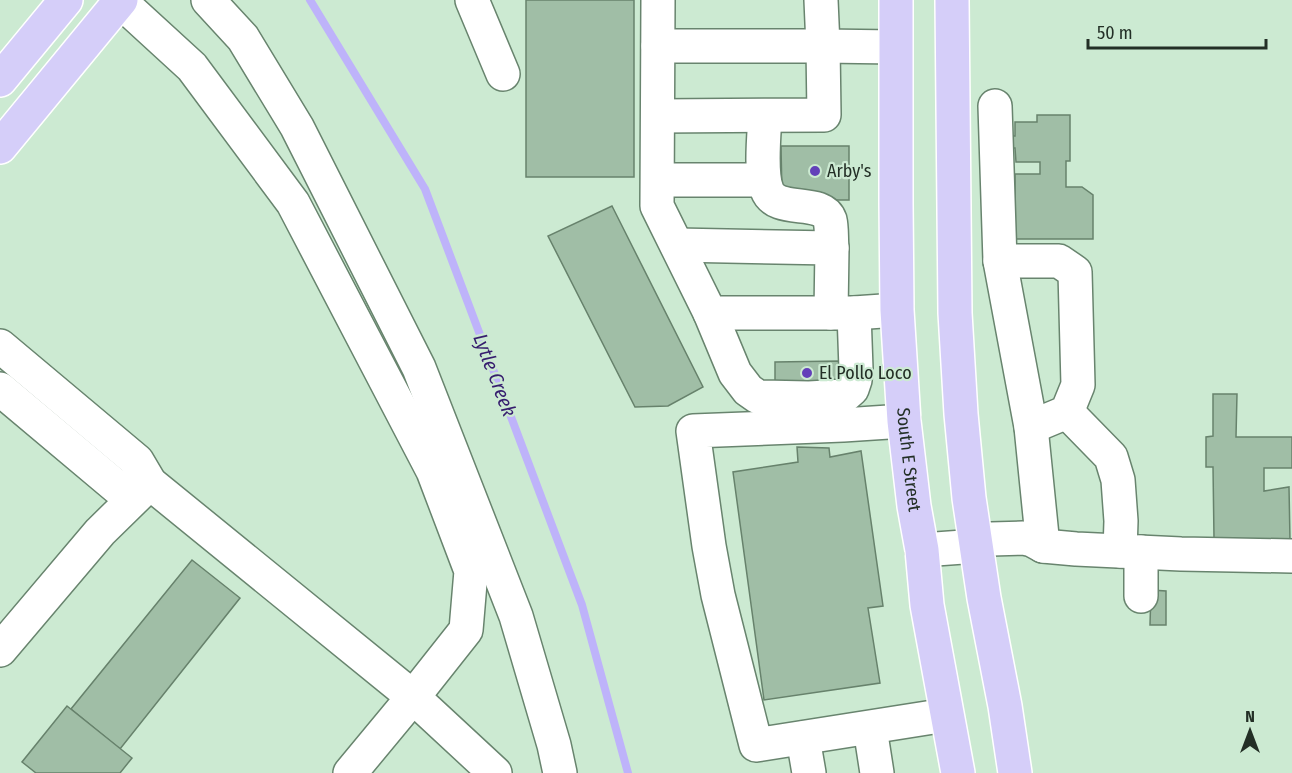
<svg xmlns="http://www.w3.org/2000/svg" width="1292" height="773" font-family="'Fira Sans Condensed',sans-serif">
	<rect width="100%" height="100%" fill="#ccead2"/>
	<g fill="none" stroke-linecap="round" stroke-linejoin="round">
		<polyline stroke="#beb3fa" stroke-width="8" points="310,0 425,189 582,605 628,773"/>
	</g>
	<g fill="#a0bea6" stroke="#67826c" stroke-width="1.5">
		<rect x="526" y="0" width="108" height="177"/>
		<polygon points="1037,115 1070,115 1070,161 1066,161 1066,187 1082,187 1093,195 1093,239 1015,239 1015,174 1040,174 1040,162 1016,162 1015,148 1011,148 1011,136 1015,136 1015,122 1037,122"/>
		<polygon points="781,146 849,146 849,200 806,200 782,196"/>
		<polygon points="612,206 703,387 668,406 635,407 548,236"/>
		<polygon points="839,361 840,384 775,385 775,362"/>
		<polygon points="1213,394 1237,394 1236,437 1292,437 1292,468 1264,468 1264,491 1289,487 1290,540 1214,538 1213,467 1206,467 1206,437 1213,436"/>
		<polygon points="797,447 829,448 830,457 861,451 883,606 868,608 880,683 764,700 733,472 798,462"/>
		<polygon points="192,560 240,598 120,749 71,709"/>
		<polygon points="1151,590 1166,591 1166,625 1150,625"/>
		<polygon points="67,706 132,758 120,773 36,773 22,762"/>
	</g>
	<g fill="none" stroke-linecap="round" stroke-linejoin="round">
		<defs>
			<g id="minor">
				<polyline points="208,0 243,38 297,127 419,368 516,616 554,745 560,773"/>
				<polyline points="472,0 503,74"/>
				<polyline points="658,0 657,206 710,313 854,313 897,310"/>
				<polyline points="821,0 823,46 896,47"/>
				<polyline points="120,1 192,67 293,203 433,471 471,571 466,630 413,697 495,773"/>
				<polyline points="658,46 823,46 824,115 658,116"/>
				<polyline points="995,106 1000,261 1031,427 1043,546"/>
				<path d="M765 116C764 135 760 173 767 190 776 215 822 197 830 220 832 228 831 239 832 248"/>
				<polyline points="658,180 751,180"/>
				<polyline points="677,245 832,248 831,313"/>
				<polyline points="1000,261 1059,261 1075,272 1078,385 1067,412 1031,427"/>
				<polyline points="710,313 735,373 748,390 758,397 809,398 844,396 852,389 855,380 856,369 854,313"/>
				<polyline points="0,346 137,461 150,483 413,697 350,773"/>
				<polyline points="0,389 118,488 150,483"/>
				<polyline points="1067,412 1111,457 1118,480 1121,521 1120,551"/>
				<polyline points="904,421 843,425 693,431 709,546 718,595 756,745 946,715"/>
				<polyline points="922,550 977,546 991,539 1023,538 1032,540 1043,546 1076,549 1181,554 1292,556"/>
				<polyline points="1141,596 1141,552"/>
				<polyline points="0,650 100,532 150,483"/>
				<polyline points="870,728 877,773"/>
				<polyline points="803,738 809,773"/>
			</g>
			<g id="major">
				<path id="s1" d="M896 0V203L897 310 904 421 914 506 922 550 927 605 958 773"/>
				<polyline points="952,0 955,313 961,414 969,498 984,598 1005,706 1015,773"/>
				<polyline points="0,80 66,0"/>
				<polyline points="0,147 121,0"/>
			</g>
		</defs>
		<use href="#minor" stroke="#68846e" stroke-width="36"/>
		<use href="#major" stroke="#fff" stroke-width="36"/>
		<use href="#minor" stroke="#fff" stroke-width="33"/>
		<use href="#major" stroke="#d5cef9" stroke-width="33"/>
	</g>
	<g fill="#6340b9" stroke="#ccead2" stroke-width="2">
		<circle cx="815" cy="171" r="6"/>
		<circle cx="807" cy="373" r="6"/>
	</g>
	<g text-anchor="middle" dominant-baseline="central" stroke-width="4.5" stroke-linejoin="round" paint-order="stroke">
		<g font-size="18" fill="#232f26" stroke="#ccead2" text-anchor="start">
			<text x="827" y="171">Arby's</text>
			<text x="819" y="373">El Pollo Loco</text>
		</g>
		<g font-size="18" fill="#232f26" stroke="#ccead2">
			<text stroke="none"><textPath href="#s1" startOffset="460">South E Street</textPath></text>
		</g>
		<g font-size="20" font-style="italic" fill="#361d6e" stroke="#ccead2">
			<text transform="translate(495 375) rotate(69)">Lytle Creek</text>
		</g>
	</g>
	<g transform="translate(1250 731)" stroke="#ccead2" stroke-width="4.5" paint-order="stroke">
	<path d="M0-4.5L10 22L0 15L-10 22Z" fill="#232f26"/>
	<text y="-9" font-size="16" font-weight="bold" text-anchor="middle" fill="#232f26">N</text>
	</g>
	<path d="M1088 39v9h178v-9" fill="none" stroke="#232f26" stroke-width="3"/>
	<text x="1097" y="39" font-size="18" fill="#232f26" stroke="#ccead2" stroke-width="4.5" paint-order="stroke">50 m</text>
</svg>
